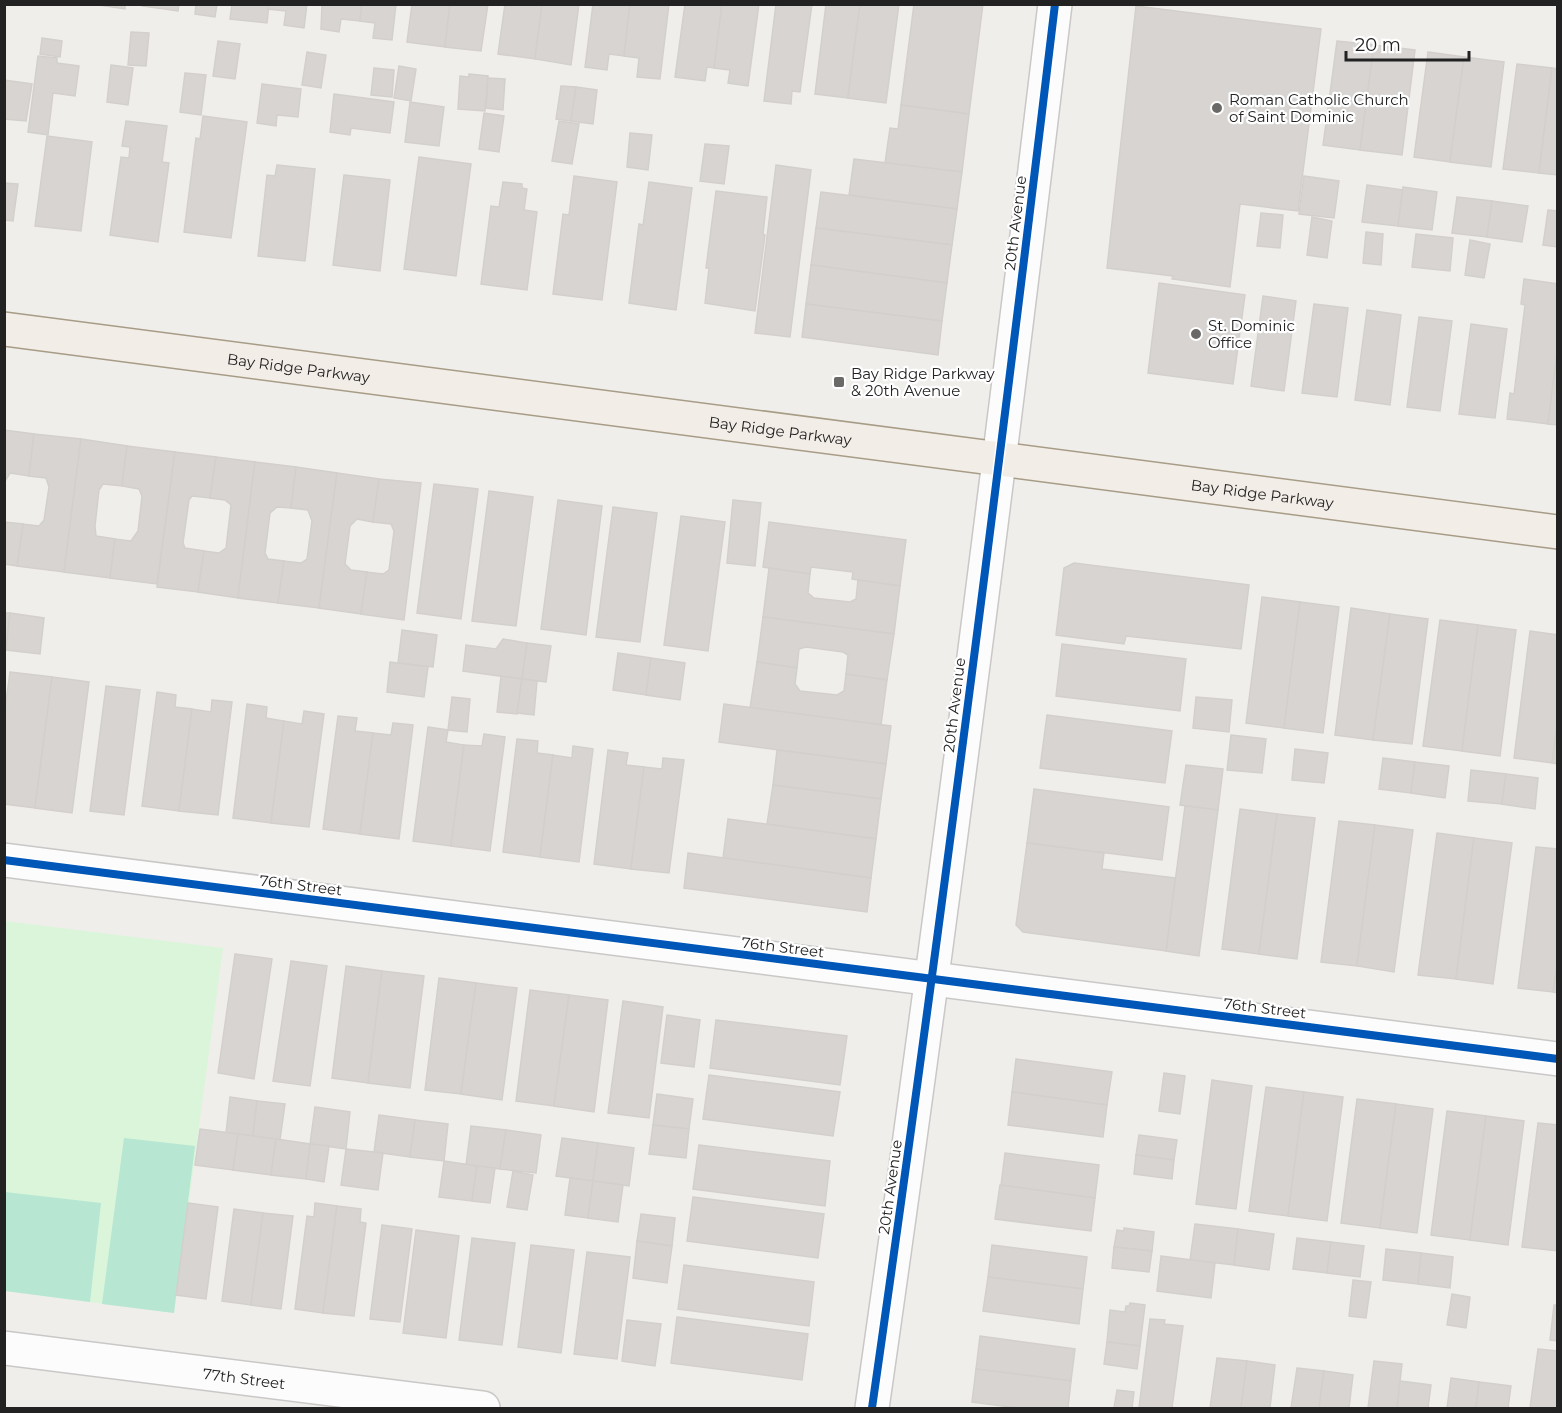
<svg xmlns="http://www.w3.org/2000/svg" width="1562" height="1413" font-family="Montserrat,sans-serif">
	<rect width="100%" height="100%" fill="#f0eeeb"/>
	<polygon fill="#daf5da" points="5,921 223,948 174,1313 5,1291"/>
	<g fill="#b7e6d2">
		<polygon points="124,1138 195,1146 174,1313 102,1304"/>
		<polygon points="5,1192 101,1203 90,1302 5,1291"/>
	</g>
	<g fill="#d7d4d2" stroke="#d3d0cc" stroke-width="1.5">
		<polygon points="92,4 125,4 125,9"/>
		<polygon points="143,4 179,4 178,11 142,6"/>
		<polygon points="196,4 217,4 215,17 195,14"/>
		<polygon points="232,4 269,4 267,23 230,19"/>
		<polygon points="269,4 307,4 304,28 284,25 286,11 268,9"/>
		<polygon points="322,4 362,4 360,21 341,19 339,32 321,29"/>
		<polygon points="362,4 396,4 392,40 373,38 375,23 360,21"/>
		<polygon points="412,4 450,4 445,47 407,42"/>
		<polygon points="450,4 488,4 481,51 445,47"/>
		<polygon points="505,4 542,4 535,59 498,54"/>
		<polygon points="542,4 579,4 571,65 535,59"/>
		<polygon points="593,4 630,4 624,56 609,54 607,70 585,67"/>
		<polygon points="630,4 669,4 660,79 637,77 639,58 624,56"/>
		<polygon points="685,4 722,4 714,68 707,67 705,81 675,77"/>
		<polygon points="722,4 759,4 748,86 728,83 730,70 714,68"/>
		<polygon points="776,4 812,4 800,92 792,91 791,104 764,101"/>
		<polygon points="826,4 860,4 848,98 815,94"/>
		<polygon points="860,4 899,4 886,103 848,98"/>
		<polygon points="914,4 983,4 969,114 901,105"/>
		<polygon points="1136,6 1321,29 1298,211 1240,204 1230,287 1172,279 1173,276 1107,268"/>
		<polygon points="131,32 149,33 146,66 128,65"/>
		<polygon points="42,38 62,41 60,57 40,54"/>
		<polygon points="218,41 240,44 235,79 213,76"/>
		<polygon points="1337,41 1374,45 1360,150 1323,145"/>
		<polygon points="1374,45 1415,50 1402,155 1360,150"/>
		<polygon points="307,52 326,55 321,88 302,85"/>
		<polygon points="1428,52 1464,57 1450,162 1414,157"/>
		<polygon points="38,56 57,58 57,63 79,66 75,96 53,93 48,135 28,132"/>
		<polygon points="1464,57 1504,62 1491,167 1450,162"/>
		<polygon points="1517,64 1552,68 1539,173 1503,169"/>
		<polygon points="111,65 133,68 128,105 107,102"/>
		<polygon points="399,66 416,69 411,101 394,98"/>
		<polygon points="374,68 394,70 392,97 371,95"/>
		<polygon points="1552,68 1558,69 1558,175 1539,173"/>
		<polygon points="185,73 206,75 201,115 180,112"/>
		<polygon points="469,74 488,76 485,111 458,109 460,76 469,77"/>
		<polygon points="488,78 505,79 503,110 486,108"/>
		<polygon points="4,80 32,84 26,121 4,119"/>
		<polygon points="262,84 301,89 298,117 277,115 276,126 257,123"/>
		<polygon points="561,86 576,87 571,121 556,119"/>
		<polygon points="576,87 597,90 593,124 571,121"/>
		<polygon points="334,94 394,102 390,133 351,128 350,135 330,132"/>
		<polygon points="410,102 444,107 439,146 405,142"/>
		<polygon points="901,105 969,114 962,172 885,163 890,128 898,129"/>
		<polygon points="484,113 504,116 499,152 479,149"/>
		<polygon points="203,116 247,122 231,238 184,232 196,138 200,139"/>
		<polygon points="126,121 167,126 162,162 169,163 158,242 110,235 121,157 129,158 130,147 122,146"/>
		<polygon points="559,121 579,124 572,164 552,161"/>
		<polygon points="630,133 652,135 648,170 627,167"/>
		<polygon points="47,136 92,142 81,231 35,226"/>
		<polygon points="705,144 729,146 724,184 700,181"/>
		<polygon points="419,157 471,164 456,276 404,269"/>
		<polygon points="854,159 962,172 957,209 849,195"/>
		<polygon points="277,165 315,169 305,261 258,256 267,175 275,176"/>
		<polygon points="776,165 811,170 790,337 755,333"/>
		<polygon points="344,175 390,180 380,271 333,265"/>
		<polygon points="574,176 617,182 602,300 553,294 563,214 569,215"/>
		<polygon points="1304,176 1339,181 1334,218 1299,214"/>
		<polygon points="503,182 522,184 522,188 527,189 524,210 537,212 527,290 481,284 491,206 499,207"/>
		<polygon points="649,182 692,188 676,310 629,303 639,224 643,225"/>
		<polygon points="4,183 18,184 13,221 4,220"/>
		<polygon points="1367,185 1403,190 1398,226 1362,222"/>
		<polygon points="1403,187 1437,192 1432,230 1398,226"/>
		<polygon points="716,191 767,197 763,234 765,235 755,311 705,303 709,268 706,268"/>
		<polygon points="821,192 957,209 952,245 816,228"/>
		<polygon points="1457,197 1492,201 1487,237 1452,233"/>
		<polygon points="1492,201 1528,206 1522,242 1487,237"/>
		<polygon points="1548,210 1558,211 1558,247 1543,245"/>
		<polygon points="1261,213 1283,215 1280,248 1257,246"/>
		<polygon points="1312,217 1332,221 1327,258 1307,255"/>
		<polygon points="816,228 952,245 947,283 811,265"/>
		<polygon points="1366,232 1383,234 1381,265 1363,263"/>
		<polygon points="1416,234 1453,238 1450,271 1412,267"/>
		<polygon points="1470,240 1490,244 1484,278 1465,275"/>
		<polygon points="811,265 947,283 942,321 806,304"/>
		<polygon points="1524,279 1558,284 1558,344 1548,424 1507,419 1510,393 1514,394 1525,305 1521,304"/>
		<polygon points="1159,283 1245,295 1233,384 1148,373"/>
		<polygon points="1263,296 1296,301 1284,391 1251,386"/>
		<polygon points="806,304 942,321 938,355 802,337"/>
		<polygon points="1314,304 1348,308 1337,397 1302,393"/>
		<polygon points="1367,310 1401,315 1390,405 1355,400"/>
		<polygon points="1419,317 1452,321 1440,411 1407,407"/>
		<polygon points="1471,324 1507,329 1495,418 1459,414"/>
		<polygon points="1558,344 1558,425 1548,424"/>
		<polygon points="4,430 34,434 29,476 10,473 4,483"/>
		<polygon points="34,434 81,439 64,572 17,566 23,524 39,526 44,520 49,487 46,478 29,476"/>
		<polygon points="81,439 127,446 122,486 103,484 99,490 95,526 96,536 115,539 110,578 64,572"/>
		<polygon points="127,446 175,452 157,584 110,578 115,539 131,541 138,531 142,496 139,489 122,486"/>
		<polygon points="175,452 216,457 210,498 192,496 189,500 183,543 185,548 204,551 198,592 157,587"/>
		<polygon points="216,457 255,462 238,598 198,592 204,551 219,553 226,548 231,505 225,500 210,498"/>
		<polygon points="255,462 296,467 291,508 277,507 270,513 265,553 268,559 284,561 278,603 238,598"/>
		<polygon points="296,467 337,473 319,608 278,603 284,561 301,563 307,559 312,521 308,510 291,508"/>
		<polygon points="337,473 379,479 373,522 357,519 350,526 345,564 351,570 367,572 361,614 319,608"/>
		<polygon points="379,479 421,483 404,620 361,614 367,572 383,574 389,570 394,531 391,524 373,522"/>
		<polygon points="434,484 478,489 461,619 417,613"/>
		<polygon points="489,491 533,497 516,626 472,621"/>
		<polygon points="558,500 602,506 586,635 541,629"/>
		<polygon points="733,500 761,503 755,566 727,563"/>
		<polygon points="613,507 657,513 640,642 596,637"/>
		<polygon points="681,516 725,522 708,651 664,645"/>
		<polygon points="4,522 23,524 17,566 4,564"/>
		<polygon points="769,522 906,540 900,586 852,579 853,572 811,567 810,574 763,567"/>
		<polygon points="1074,563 1249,585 1241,649 1126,636 1124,644 1056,635 1064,568"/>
		<polygon points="769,568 810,574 808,593 814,598 850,602 856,599 858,580 900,586 894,634 763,617"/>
		<polygon points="1262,597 1300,602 1284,728 1246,723"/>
		<polygon points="1300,602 1339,607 1323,733 1284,728"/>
		<polygon points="1351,608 1390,614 1373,740 1335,735"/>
		<polygon points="4,613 10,613 6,650 4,650"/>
		<polygon points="10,613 44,618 40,654 6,650"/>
		<polygon points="1390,614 1428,619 1412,744 1373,740"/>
		<polygon points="763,617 894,634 887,680 846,674 848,655 843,652 806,647 799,649 797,668 757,662"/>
		<polygon points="1440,620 1478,625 1462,751 1423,746"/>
		<polygon points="1478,625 1516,630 1500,756 1462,751"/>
		<polygon points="402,630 437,635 433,667 398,663"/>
		<polygon points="1530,631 1558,635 1558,718 1552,763 1514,758"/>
		<polygon points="503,639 527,643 522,679 463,671 466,645 496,649"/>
		<polygon points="527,643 551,646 546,682 522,679"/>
		<polygon points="1062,644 1186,659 1180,711 1056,696"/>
		<polygon points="618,653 651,658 646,695 613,690"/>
		<polygon points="651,658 685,663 680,700 646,695"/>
		<polygon points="390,662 428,667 424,697 387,692"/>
		<polygon points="757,662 797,668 795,684 800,691 837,695 844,691 846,674 887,680 881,725 750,708"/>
		<polygon points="10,672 52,677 35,808 4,804 4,716"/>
		<polygon points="501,676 522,679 517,714 497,712"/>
		<polygon points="52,677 89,682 72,813 35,808"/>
		<polygon points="522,679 537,681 534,715 517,713"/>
		<polygon points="106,686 140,690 124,815 90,811"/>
		<polygon points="157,692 176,695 175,707 192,709 179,811 142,806"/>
		<polygon points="452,697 470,699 467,732 448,730"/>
		<polygon points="1196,697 1232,700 1229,732 1193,728"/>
		<polygon points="212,700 232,702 218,815 179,811 192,709 211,712"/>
		<polygon points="247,704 267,707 266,718 284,721 271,823 233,818"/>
		<polygon points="724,704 891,726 886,764 719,742"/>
		<polygon points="304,711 324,714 309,827 271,823 284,721 302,724"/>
		<polygon points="1047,715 1172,731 1165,783 1040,768"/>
		<polygon points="338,716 357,718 355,731 373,733 360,834 323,829"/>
		<polygon points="1558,718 1558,764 1552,763"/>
		<polygon points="393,723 413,725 399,839 360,834 373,733 391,735"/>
		<polygon points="428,727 448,730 446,742 464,745 451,846 413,841"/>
		<polygon points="484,734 505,737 490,851 451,846 464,745 482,746"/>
		<polygon points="1231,735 1266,739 1262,773 1227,770"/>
		<polygon points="517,739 538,741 537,753 553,755 540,857 503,852"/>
		<polygon points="573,746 593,749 579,862 540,857 553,755 572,758"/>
		<polygon points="1295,749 1328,753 1324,783 1292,780"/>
		<polygon points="608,750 628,753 626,765 644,767 631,869 594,864"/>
		<polygon points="777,750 886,764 881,799 773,785"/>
		<polygon points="663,758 684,760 669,873 631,869 644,767 662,769"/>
		<polygon points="1383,758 1415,762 1411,793 1379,789"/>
		<polygon points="1415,762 1449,766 1445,798 1411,793"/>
		<polygon points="1186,765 1223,769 1218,810 1180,805"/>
		<polygon points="1471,770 1506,774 1502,804 1468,801"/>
		<polygon points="1506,774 1538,778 1535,809 1502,804"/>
		<polygon points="773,785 881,799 876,839 767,824"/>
		<polygon points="1034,789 1169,807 1162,860 1027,843"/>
		<polygon points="1185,806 1218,810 1199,956 1166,951"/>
		<polygon points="1240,809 1277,814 1259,954 1222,949"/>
		<polygon points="1277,814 1315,818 1297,959 1259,954"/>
		<polygon points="728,819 876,839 871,878 723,858"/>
		<polygon points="1339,821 1375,825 1357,966 1321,962"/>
		<polygon points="1375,825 1413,830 1394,972 1357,966"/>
		<polygon points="1437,833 1474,838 1456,979 1418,975"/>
		<polygon points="1474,838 1512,843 1493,984 1456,979"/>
		<polygon points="1027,843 1104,853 1102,869 1175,878 1166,951 1023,932 1016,925"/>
		<polygon points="1536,847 1558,849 1558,960 1553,992 1518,988"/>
		<polygon points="688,853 871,878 867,912 684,888"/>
		<polygon points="235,954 272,959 254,1079 218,1073"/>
		<polygon points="1558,960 1558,993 1553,992"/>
		<polygon points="291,961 327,966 310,1086 273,1081"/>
		<polygon points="346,966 382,971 368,1083 332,1078"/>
		<polygon points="382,971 424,976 410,1088 368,1083"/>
		<polygon points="439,978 476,983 461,1094 425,1090"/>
		<polygon points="476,983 517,988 502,1100 461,1094"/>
		<polygon points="530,990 569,995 554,1106 516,1101"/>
		<polygon points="569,995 608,1000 594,1112 554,1106"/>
		<polygon points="623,1001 663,1007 649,1118 608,1113"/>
		<polygon points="667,1015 700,1020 694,1067 661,1063"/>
		<polygon points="716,1020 847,1036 840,1085 710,1068"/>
		<polygon points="1016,1059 1112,1072 1107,1105 1012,1092"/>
		<polygon points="1164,1073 1185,1076 1180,1114 1159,1111"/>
		<polygon points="709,1075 840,1092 833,1136 703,1119"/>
		<polygon points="1212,1080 1252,1086 1236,1209 1196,1204"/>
		<polygon points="1266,1087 1304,1092 1288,1216 1249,1211"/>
		<polygon points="1012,1092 1107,1105 1103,1137 1008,1125"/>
		<polygon points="1304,1092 1343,1097 1327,1221 1288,1216"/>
		<polygon points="657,1094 693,1099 689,1129 653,1125"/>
		<polygon points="230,1097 257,1101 253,1136 226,1133"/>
		<polygon points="1357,1099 1396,1104 1380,1228 1341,1223"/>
		<polygon points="257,1101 285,1104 280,1140 253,1136"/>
		<polygon points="1396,1104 1433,1109 1417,1233 1380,1228"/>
		<polygon points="315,1107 350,1112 346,1149 310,1144"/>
		<polygon points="1447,1111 1486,1116 1470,1240 1431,1235"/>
		<polygon points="379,1115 415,1120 410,1157 374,1152"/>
		<polygon points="1486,1116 1524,1121 1508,1245 1470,1240"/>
		<polygon points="415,1120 448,1124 444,1161 410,1157"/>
		<polygon points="1538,1123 1558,1125 1558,1251 1522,1247"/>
		<polygon points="653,1125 689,1129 686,1158 649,1154"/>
		<polygon points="471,1126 506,1130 500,1169 466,1165"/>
		<polygon points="200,1129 238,1134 233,1170 195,1165"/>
		<polygon points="506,1130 541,1135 536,1173 500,1169"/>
		<polygon points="238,1134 276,1139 271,1175 233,1170"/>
		<polygon points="1139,1135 1177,1140 1174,1160 1136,1155"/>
		<polygon points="562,1138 598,1143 593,1181 556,1176"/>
		<polygon points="276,1139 310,1144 306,1179 271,1175"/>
		<polygon points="598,1143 634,1148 629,1186 593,1181"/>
		<polygon points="310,1144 329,1146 324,1182 306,1179"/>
		<polygon points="699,1145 830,1161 825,1206 693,1189"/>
		<polygon points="346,1149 383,1153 378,1190 341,1185"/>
		<polygon points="1005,1153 1099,1165 1095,1198 1001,1185"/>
		<polygon points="1136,1155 1174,1160 1172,1179 1134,1174"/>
		<polygon points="444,1161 477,1166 472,1201 439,1197"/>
		<polygon points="477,1166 495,1168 490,1203 472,1201"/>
		<polygon points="513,1171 533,1175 527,1210 507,1207"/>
		<polygon points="570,1178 593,1181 588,1218 565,1215"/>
		<polygon points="593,1181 623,1185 618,1222 588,1218"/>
		<polygon points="1000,1185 1095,1198 1091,1231 995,1219"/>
		<polygon points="693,1197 824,1214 818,1258 687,1241"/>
		<polygon points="188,1203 218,1207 206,1299 176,1295"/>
		<polygon points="315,1203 337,1206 323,1313 295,1309 307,1216 314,1217"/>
		<polygon points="337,1206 361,1209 360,1222 366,1223 354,1316 323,1313"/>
		<polygon points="234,1209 263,1213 251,1305 222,1301"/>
		<polygon points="263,1213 293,1216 281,1309 251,1305"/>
		<polygon points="641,1214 675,1218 672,1246 637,1241"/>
		<polygon points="1195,1224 1238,1229 1234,1265 1190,1260"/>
		<polygon points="382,1225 412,1229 400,1322 370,1319"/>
		<polygon points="1124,1228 1154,1232 1152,1251 1114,1247 1117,1230 1124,1231"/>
		<polygon points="1238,1229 1274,1234 1269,1270 1234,1265"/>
		<polygon points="416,1230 459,1236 446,1338 403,1333"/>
		<polygon points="472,1238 515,1243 502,1345 459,1340"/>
		<polygon points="1297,1238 1331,1242 1327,1273 1293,1269"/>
		<polygon points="637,1241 672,1246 667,1283 633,1278"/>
		<polygon points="1331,1242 1364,1246 1360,1277 1327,1273"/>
		<polygon points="531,1245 574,1250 561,1353 518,1347"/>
		<polygon points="992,1245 1087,1257 1083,1289 988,1277"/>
		<polygon points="1114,1247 1152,1251 1149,1272 1112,1268"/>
		<polygon points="1386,1249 1421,1253 1418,1284 1383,1280"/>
		<polygon points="587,1252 630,1257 617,1359 574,1354"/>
		<polygon points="1421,1253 1453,1257 1450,1288 1418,1284"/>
		<polygon points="1161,1256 1215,1263 1211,1298 1157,1291"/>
		<polygon points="684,1265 814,1282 809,1326 678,1309"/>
		<polygon points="988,1277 1083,1289 1079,1324 983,1311"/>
		<polygon points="1353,1280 1371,1282 1366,1318 1349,1316"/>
		<polygon points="1452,1294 1470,1297 1466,1328 1447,1325"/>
		<polygon points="1130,1303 1145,1305 1140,1346 1107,1342 1110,1310 1125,1312 1126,1306 1129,1306"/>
		<polygon points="1554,1305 1558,1305 1558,1341 1550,1340"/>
		<polygon points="677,1317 808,1334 802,1380 671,1363"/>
		<polygon points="1150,1319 1165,1320 1164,1324 1183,1326 1172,1408 1139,1408"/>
		<polygon points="627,1320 661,1324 655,1366 622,1361"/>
		<polygon points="980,1336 1075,1349 1071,1381 976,1369"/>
		<polygon points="1107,1342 1140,1346 1137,1369 1104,1364"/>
		<polygon points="1538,1349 1558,1351 1558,1408 1530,1408"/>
		<polygon points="1217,1358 1247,1361 1241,1408 1210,1408"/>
		<polygon points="1247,1361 1275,1365 1270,1408 1241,1408"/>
		<polygon points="1374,1361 1402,1364 1397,1408 1368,1408"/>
		<polygon points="1297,1368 1324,1371 1319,1408 1291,1408"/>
		<polygon points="976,1369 1071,1381 1068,1408 1018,1408 972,1402"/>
		<polygon points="1324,1371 1353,1375 1349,1408 1319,1408"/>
		<polygon points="1451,1378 1479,1382 1476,1408 1447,1408"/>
		<polygon points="1400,1381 1431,1385 1428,1408 1397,1408"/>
		<polygon points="1479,1382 1511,1386 1508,1408 1476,1408"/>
		<polygon points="1117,1390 1134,1392 1132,1408 1114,1408"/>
	</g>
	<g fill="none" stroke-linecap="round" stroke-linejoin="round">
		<defs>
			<g id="minor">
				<polyline points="4,860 1558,1059"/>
				<path id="s1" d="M4 1348 483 1408"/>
				<path d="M872 1408C939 941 999 473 1055 4"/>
			</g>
			<g id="major">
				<path id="s2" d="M4 329 1558 532"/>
			</g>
		</defs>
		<use href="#minor" stroke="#c9c8c7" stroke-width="36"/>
		<use href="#major" stroke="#a79c86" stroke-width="36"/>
		<use href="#minor" stroke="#fdfcfc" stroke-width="33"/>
		<use href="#major" stroke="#f3ede7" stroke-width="33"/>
		<defs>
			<g id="cycleway">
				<polyline points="4,860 1558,1059"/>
				<path d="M872 1408C939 941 999 473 1055 4"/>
			</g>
		</defs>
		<use href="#cycleway" stroke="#fff" stroke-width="11"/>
		<use href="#cycleway" stroke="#0057b8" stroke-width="8"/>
	</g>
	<g fill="#6a6968" stroke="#fff" stroke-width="2">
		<circle cx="1217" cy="108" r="6"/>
		<circle cx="1196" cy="334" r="6"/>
		<rect x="833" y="376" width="12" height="12" rx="3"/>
	</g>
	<g text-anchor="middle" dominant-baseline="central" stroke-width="4.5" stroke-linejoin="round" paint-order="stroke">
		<g font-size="15" fill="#222" stroke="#fff" text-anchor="start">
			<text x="1229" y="99">Roman Catholic Church<tspan x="1229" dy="17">of Saint Dominic</tspan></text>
			<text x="1208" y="325">St. Dominic<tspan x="1208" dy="17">Office</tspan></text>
			<text x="851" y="373">Bay Ridge Parkway<tspan x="851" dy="17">&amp; 20th Avenue</tspan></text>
		</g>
		<g font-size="15" fill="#222" stroke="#fff">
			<text transform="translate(1015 223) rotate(-83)">20th Avenue</text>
			<text stroke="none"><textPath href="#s2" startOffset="297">Bay Ridge Parkway</textPath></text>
			<text stroke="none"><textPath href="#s2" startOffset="783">Bay Ridge Parkway</textPath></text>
			<text stroke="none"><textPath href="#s2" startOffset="1269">Bay Ridge Parkway</textPath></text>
			<text transform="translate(954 705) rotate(-83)">20th Avenue</text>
			<text transform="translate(301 885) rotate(7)">76th Street</text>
			<text transform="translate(783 947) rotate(7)">76th Street</text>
			<text transform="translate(1265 1008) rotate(7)">76th Street</text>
			<text transform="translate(890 1187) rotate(-82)">20th Avenue</text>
			<text stroke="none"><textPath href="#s1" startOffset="242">77th Street</textPath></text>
		</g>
	</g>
	<rect width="1562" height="1413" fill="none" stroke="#222222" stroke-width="12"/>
	<path d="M1346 51v9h123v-9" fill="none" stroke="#222222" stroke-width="3"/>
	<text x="1355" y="51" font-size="18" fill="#222222" stroke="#ffffff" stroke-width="4.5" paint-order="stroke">20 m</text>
</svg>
